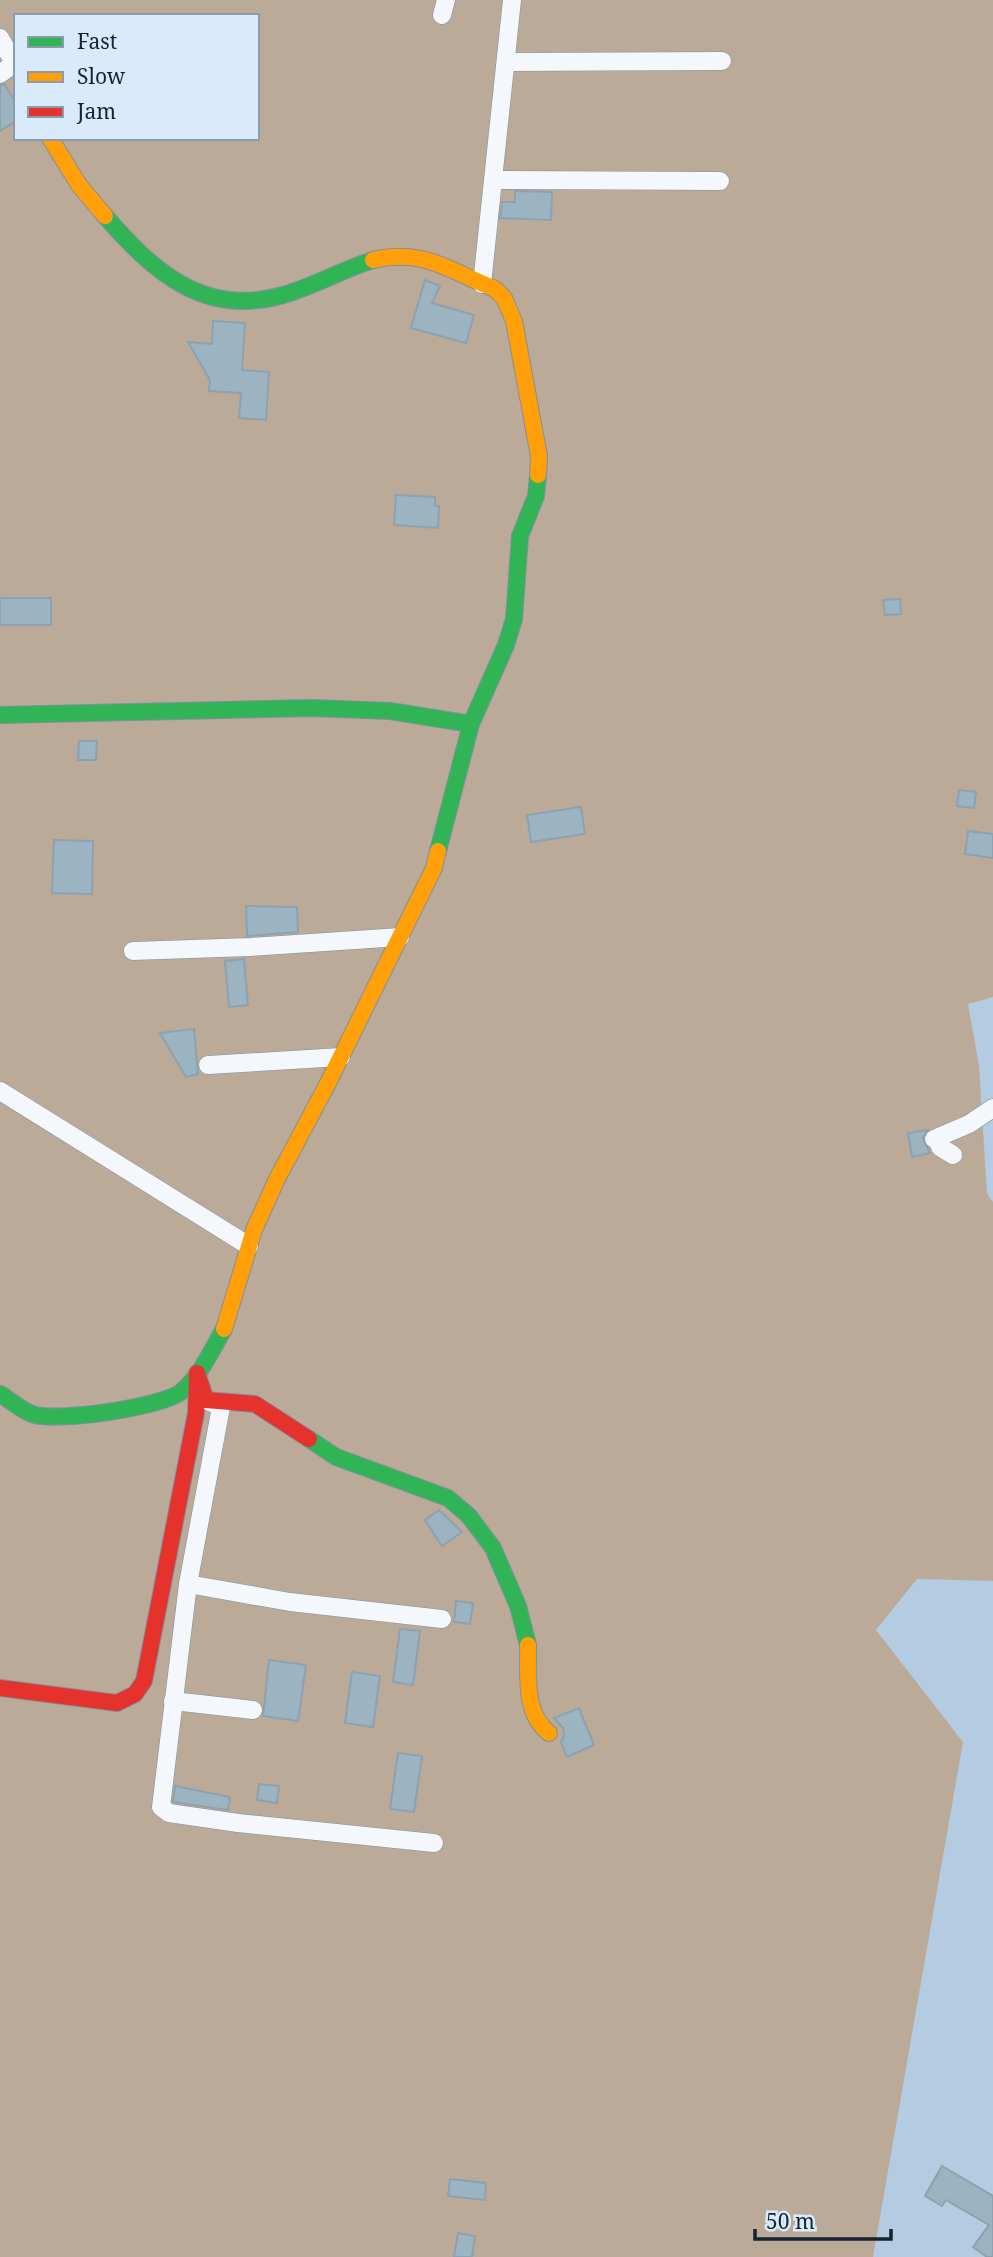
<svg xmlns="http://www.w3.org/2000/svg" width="993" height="2257" font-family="'Noto Serif',serif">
	<rect width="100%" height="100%" fill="#b4cce2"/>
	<path fill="#bbaa98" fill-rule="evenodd" d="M0 0H993V997L968 1004 979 1066 987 1194 993 1202V1581L917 1579 876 1630 963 1742 873 2257H0ZM16 16H257V138H16Z"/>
	<g fill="#9cb3c2" stroke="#8ca2b0" stroke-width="2">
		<polygon points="4,84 16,103 16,121 0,131 0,85"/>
		<polygon points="515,191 552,192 551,220 500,218 502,202 515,202"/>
		<polygon points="425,280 440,286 432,303 474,315 466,343 411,328"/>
		<polygon points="213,321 245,323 242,370 269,372 266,420 239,418 241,393 209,391 210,380 188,342 212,344"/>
		<polygon points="396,495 435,497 435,506 439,506 438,528 394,525"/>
		<rect x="0" y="598" width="51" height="27"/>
		<polygon points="900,599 901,614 885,615 883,600"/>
		<polygon points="79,741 97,741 96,760 78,760"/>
		<polygon points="959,790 976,792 974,808 957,806"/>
		<polygon points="581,807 585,834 531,842 527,815"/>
		<polygon points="968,831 993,834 993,858 965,854"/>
		<polygon points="54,840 93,841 92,894 52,893"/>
		<polygon points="246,906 297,907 298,932 247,936"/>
		<polygon points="244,959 248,1005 229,1007 225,961"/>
		<polygon points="194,1029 198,1074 186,1077 160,1033"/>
		<polygon points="928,1130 923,1138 930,1153 912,1157 908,1133"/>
		<polygon points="439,1510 462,1532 442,1546 425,1520"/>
		<polygon points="456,1601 473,1603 470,1624 454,1622"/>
		<polygon points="400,1629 420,1631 413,1685 393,1682"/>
		<polygon points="269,1660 306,1665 298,1721 263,1716"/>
		<polygon points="352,1672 380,1676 373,1727 345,1723"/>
		<polygon points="579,1708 594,1745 567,1757 561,1742 564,1736 563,1728 554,1718"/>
		<polygon points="398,1753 422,1756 414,1812 390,1809"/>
		<polygon points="259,1784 279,1786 277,1803 257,1800"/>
		<polygon points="175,1786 230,1797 228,1810 173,1802"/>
		<polygon points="942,2166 993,2196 993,2257 987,2257 973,2247 989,2225 946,2200 942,2206 925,2196"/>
		<polygon points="450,2179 486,2183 485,2200 448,2196"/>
		<polygon points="458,2233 475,2236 472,2257 454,2257"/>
	</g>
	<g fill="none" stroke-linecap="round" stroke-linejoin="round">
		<defs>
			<g id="street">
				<polyline points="442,15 446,0"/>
				<polyline points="0,38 16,66"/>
				<polyline points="506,62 722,61"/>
				<polyline points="0,74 15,63"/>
				<polyline points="493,180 720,181"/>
				<polyline points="482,284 512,0"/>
				<polyline points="133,951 250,947 400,937"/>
				<polyline points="208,1065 341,1057"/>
				<polyline points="0,1091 249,1246"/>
				<polyline points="938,1138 940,1147 953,1155"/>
				<polyline points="934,1139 969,1124 993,1108"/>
				<polyline points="206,1400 221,1407 188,1584 161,1807 169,1813 238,1823 434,1843"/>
				<polyline points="188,1584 290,1602 442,1619"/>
				<polyline points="173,1701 253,1710"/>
			</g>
			<g id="fast">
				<path d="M105 216C153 271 204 318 283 295 314 286 342 270 373 260"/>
				<polyline points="0,715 312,708 390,711 471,724"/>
				<polyline points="438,851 471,724 506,645 514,619 520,536 536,496 538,475"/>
				<path d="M0 1394C10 1400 21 1410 32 1414 55 1423 162 1407 181 1392 200 1377 212 1349 224 1329"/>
				<polyline points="309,1439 336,1457 448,1498 469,1516 493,1548 518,1606 528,1645"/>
			</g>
			<g id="slow">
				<polyline points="50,138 79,185 105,216"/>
				<path d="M373 260C424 248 450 271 495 289L504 298 514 321 539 456 538 475"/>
				<polyline points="224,1329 254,1230 276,1181 328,1083 434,868 438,851"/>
				<path d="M528 1645C529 1675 523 1713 549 1733"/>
			</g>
			<polyline id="jam" points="0,1688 117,1703 135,1694 144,1681 196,1413 197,1373 206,1400 255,1404 309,1439"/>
		</defs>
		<use href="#street" stroke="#7e91a2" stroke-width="19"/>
		<use href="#fast" stroke="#7e91a2" stroke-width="18"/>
		<use href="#slow" stroke="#7e91a2" stroke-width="18"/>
		<use href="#jam" stroke="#7e91a2" stroke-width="18"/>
		<use href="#street" stroke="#f4f7fb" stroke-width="18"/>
		<use href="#fast" stroke="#30b455" stroke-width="16"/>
		<use href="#slow" stroke="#ff9f0a" stroke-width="16"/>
		<use href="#jam" stroke="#e5322d" stroke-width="16"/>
	</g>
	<rect x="14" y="14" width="245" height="126" fill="#d9ebfb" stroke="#8a9bab" stroke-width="2"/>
	<rect x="28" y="37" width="35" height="10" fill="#30b455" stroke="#8a9bab" stroke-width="2"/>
	<text x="77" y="49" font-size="21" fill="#132433">Fast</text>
	<rect x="28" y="72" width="35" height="10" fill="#ff9f0a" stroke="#8a9bab" stroke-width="2"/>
	<text x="77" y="84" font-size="21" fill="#132433">Slow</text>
	<rect x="28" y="107" width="35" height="10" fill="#e5322d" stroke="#8a9bab" stroke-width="2"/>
	<text x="77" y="119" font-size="21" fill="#132433">Jam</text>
	<path d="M755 2229v10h136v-10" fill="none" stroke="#132433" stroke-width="3.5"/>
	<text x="766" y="2229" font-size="21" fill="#132433" stroke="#d9ebfb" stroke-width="5" paint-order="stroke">50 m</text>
</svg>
